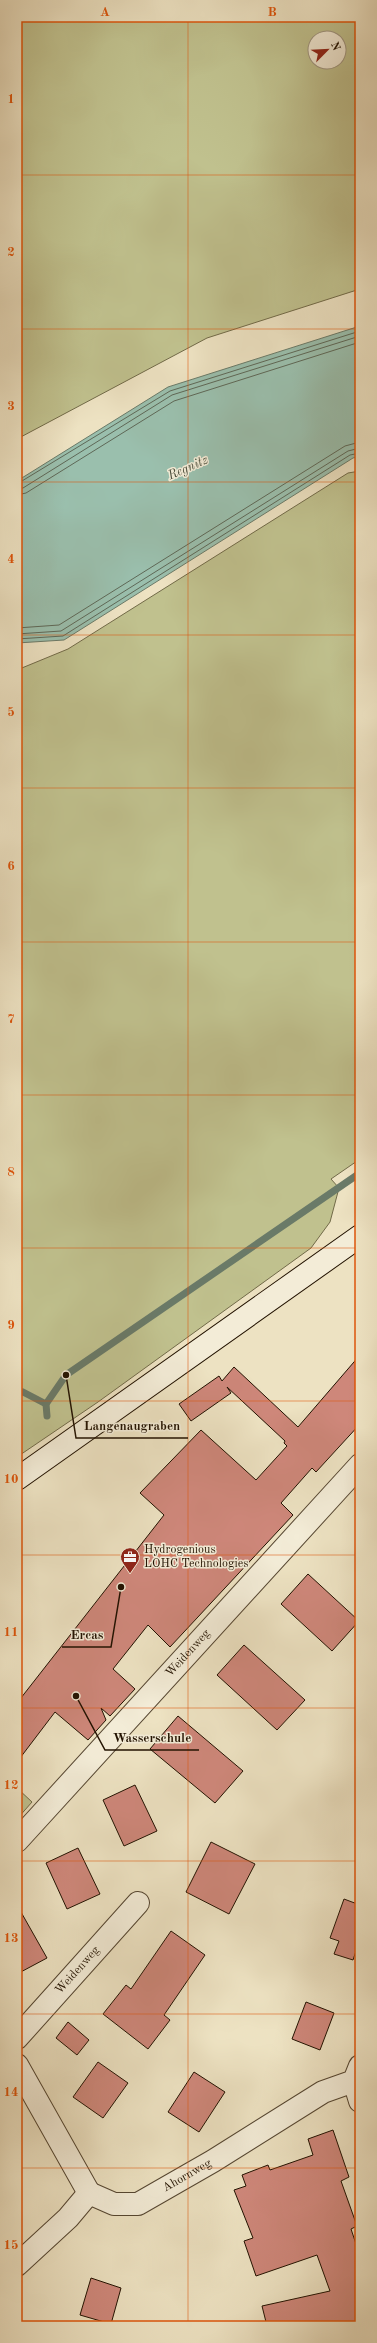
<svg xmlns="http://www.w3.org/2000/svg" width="377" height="2343" font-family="'Old Standard TT',serif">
	<rect width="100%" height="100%" fill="#ede2c2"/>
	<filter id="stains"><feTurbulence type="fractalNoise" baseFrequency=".005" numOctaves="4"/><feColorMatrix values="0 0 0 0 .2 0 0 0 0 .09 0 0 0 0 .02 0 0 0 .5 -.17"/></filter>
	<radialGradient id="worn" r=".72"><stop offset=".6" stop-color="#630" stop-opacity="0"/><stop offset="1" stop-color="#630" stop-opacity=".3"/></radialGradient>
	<g fill="#c0c18e" stroke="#716a48" fill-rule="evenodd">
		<path d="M17 17H360V289L207 338 17 439ZM315 38H339V62H315Z"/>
		<polygon points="360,471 360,1159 331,1179 339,1188 330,1222 311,1248 98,1402 17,1457 17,670 68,649 348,473"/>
		<polygon points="17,1788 32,1802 17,1819"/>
	</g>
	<polygon fill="#9abfad" stroke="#6a7a68" points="360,326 360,456 353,458 64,640 17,643 17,481 168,387"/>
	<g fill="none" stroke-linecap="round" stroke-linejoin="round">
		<g stroke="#5e6857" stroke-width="1">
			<polyline points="17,484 170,391 360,331"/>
			<polyline points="17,489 23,488 172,395 360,336"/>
			<polyline points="17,495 26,493 174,401 360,342"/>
			<polyline points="17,628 59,625 345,446 360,442"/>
			<polyline points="17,634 61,631 348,451 360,448"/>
			<polyline points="17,639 63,636 350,455 360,453"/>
		</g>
		<g stroke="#6a7a68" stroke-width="7">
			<polyline points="23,1392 46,1404"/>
			<polyline points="47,1416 46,1404 66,1375 360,1173"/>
		</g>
	</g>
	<g fill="#ce877a" stroke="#221201">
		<polygon points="360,1355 360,1424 316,1472 312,1468 281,1503 293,1515 170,1647 148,1625 113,1669 135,1689 110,1716 101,1708 106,1720 88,1740 55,1712 17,1762 17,1703 164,1515 140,1493 201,1430 256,1480 287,1446 284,1443 285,1441 227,1387 231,1393 191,1421 179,1404 219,1376 222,1381 234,1367 298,1427"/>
		<polygon points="308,1574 359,1621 332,1651 281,1604"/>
		<polygon points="244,1645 305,1700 277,1730 217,1675"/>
		<polygon points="178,1716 243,1771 215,1803 150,1749"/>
		<polygon points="135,1785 157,1831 124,1846 103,1800"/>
		<polygon points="211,1842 255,1864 229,1914 186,1892"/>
		<polygon points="78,1848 100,1894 67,1909 46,1863"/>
		<polygon points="344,1899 360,1905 360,1939 353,1960 334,1954 339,1941 330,1938"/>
		<polygon points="17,1905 47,1958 17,1974"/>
		<polygon points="171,1931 205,1955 164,2015 170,2020 148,2049 103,2014 126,1985 131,1989"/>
		<polygon points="306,2002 334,2013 320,2050 292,2039"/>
		<polygon points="68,2022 89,2040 77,2055 56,2038"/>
		<polygon points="98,2062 128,2083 103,2118 73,2097"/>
		<polygon points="194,2072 225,2092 199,2132 168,2112"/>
		<polygon points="333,2130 349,2177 341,2181 357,2226 351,2229 360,2256 360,2326 267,2326 262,2306 330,2291 317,2255 256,2276 244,2241 253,2238 234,2190 246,2186 242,2175 268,2165 270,2170 313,2155 308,2139"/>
		<polygon points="91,2278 121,2288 111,2324 80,2315"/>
	</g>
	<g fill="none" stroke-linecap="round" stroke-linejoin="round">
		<defs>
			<g id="street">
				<path id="s1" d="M17 1841 360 1465"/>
				<path id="s2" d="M17 2038 138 1903"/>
				<polyline points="17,2065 89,2193"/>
				<polyline points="354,2081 360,2101"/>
				<path id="s3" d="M89 2193 114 2204H138L213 2161 323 2092 354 2081 360 2066"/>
				<polyline points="17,2265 68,2218 89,2193"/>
			</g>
			<polyline id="secondary" points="17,1479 360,1236"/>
		</defs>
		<use href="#street" stroke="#554631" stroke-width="24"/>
		<use href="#secondary" stroke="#221201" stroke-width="24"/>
		<use href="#street" stroke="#f3ecd7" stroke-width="22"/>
		<use href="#secondary" stroke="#f3ecd7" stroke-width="22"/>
	</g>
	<path fill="none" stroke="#de550b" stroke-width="1" stroke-opacity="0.55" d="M188 17V2326M17 175H360M17 329H360M17 482H360M17 635H360M17 788H360M17 942H360M17 1095H360M17 1248H360M17 1401H360M17 1555H360M17 1708H360M17 1861H360M17 2014H360M17 2168H360"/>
	<defs>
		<symbol id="office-pin" viewBox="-11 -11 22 30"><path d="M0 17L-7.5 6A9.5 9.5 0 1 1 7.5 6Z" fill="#8f2418" stroke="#f3ecd7"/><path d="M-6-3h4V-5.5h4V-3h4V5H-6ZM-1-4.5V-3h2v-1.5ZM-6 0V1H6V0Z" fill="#fff"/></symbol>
	</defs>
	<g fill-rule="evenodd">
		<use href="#office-pin" x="119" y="1546" width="22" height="30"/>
	</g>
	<g text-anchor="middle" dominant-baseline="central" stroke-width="3" stroke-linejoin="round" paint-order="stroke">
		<g font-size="12" fill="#221201" stroke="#f3ecd7" text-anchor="start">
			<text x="144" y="1550">Hydrogenious<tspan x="144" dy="14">LOHC Technologies</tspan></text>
		</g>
		<g font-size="12" fill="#221201" stroke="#f3ecd7">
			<text stroke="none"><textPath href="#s1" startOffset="254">Weidenweg</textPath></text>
			<text stroke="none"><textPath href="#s2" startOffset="91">Weidenweg</textPath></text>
			<text stroke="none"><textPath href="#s3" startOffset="108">Ahornweg</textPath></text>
		</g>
		<g font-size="13" font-style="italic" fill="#4c4f3d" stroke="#f3ecd7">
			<text transform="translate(188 468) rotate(-24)">Regnitz</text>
		</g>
	</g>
	<path fill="none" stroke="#221201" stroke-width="1.5" d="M66 1375L76 1438H188M121 1587L111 1647H62M76 1696L105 1750H199"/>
	<g fill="#221201" stroke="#f3ecd7" stroke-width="1.5">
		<circle cx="66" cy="1375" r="4"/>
		<circle cx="121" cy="1587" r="4"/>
		<circle cx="76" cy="1696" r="4"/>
	</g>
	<g font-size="13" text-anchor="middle" font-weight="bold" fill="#221201" stroke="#f3ecd7" stroke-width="3" stroke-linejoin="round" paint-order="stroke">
		<text x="132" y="1430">Langenaugraben</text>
		<text x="87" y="1639">Ercas</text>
		<text x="152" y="1742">Wasserschule</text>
	</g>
	<rect width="377" height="2343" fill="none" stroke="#ede2c2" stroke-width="44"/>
	<g transform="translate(327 50) rotate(66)"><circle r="19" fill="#f3ecd7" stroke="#9f9581"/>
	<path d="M0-3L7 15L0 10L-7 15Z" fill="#8f2418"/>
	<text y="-6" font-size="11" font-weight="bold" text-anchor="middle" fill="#221201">N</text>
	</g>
	<rect x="22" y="22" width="333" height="2299" fill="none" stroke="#de550b" stroke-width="1.5"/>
	<g font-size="13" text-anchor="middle" font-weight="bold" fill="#de550b">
		<text x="105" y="16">A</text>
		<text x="272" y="16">B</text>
		<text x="11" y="103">1</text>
		<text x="11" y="256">2</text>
		<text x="11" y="410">3</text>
		<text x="11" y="563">4</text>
		<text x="11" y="716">5</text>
		<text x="11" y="870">6</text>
		<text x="11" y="1023">7</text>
		<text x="11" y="1176">8</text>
		<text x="11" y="1329">9</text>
		<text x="11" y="1483">10</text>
		<text x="11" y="1636">11</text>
		<text x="11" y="1789">12</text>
		<text x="11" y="1942">13</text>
		<text x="11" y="2096">14</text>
		<text x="11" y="2249">15</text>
	</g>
	<rect width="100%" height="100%" filter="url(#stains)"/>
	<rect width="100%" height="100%" fill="url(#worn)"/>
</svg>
